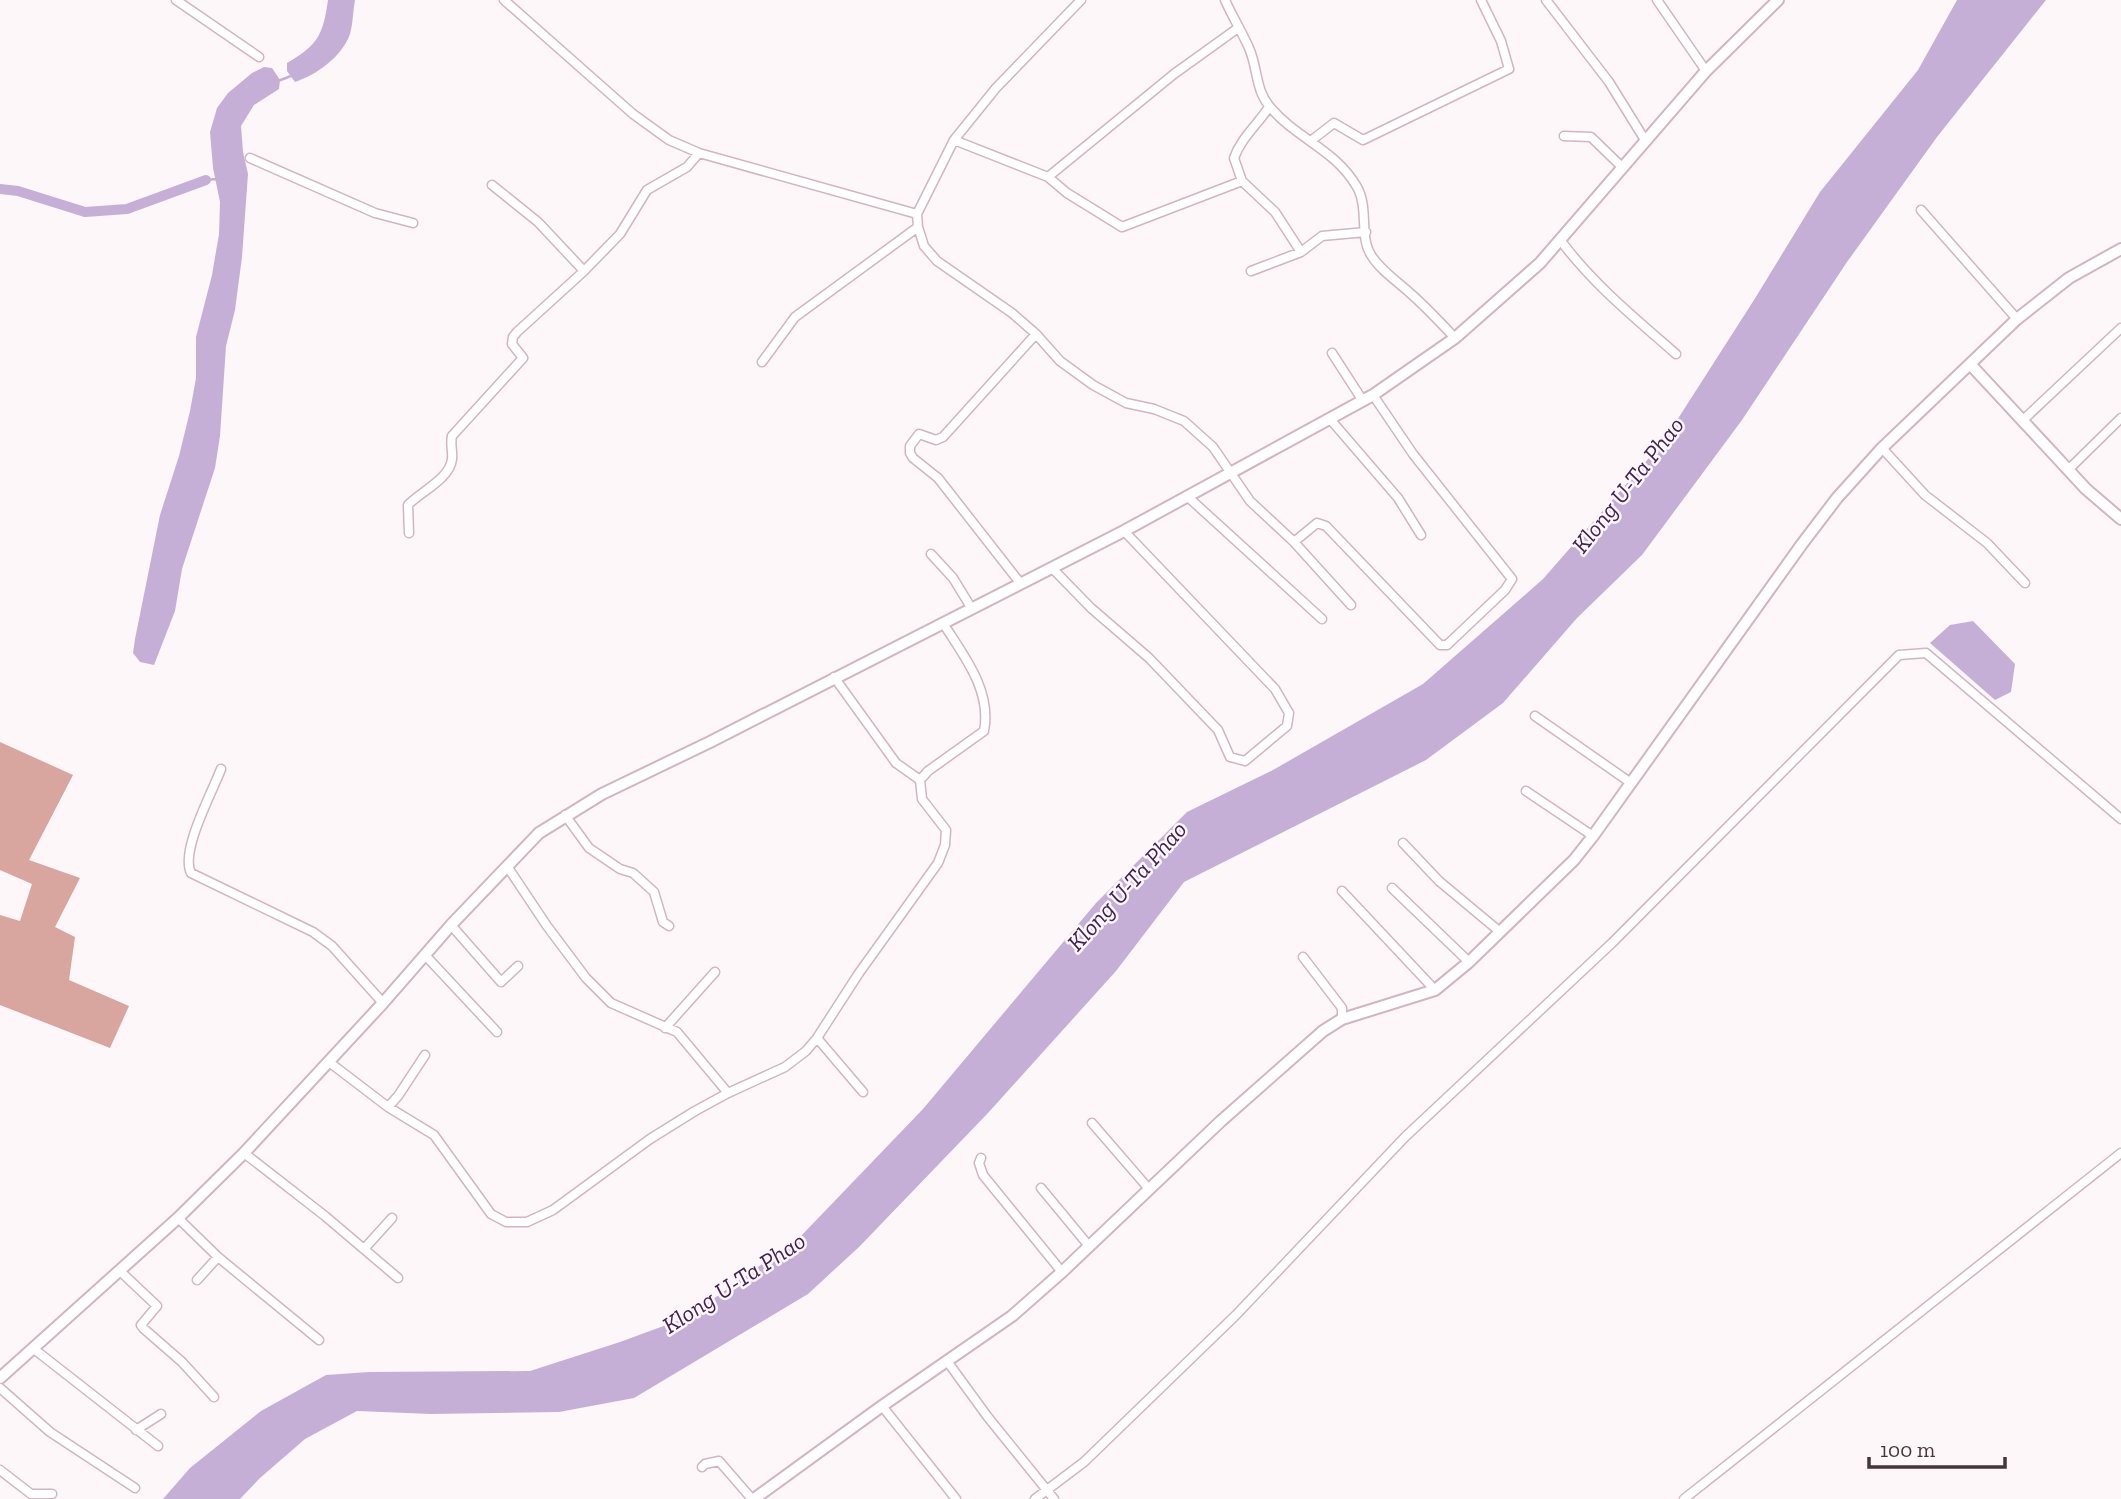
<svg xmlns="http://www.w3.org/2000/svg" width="2121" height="1499" font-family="'Zilla Slab',serif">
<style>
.forest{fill:#d8a59f}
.water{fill:#c6afd6}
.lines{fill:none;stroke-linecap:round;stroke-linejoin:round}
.stream{stroke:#c6afd6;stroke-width:2.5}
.canal{stroke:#c6afd6;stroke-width:10}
.minor-casing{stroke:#d3b4c2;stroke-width:11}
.tertiary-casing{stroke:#d3b4c2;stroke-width:14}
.minor{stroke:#fff;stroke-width:8}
.tertiary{stroke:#fff;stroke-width:10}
.labels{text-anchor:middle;stroke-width:5;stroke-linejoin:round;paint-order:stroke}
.water-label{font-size:24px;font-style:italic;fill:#412253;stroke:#fef7fa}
</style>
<rect width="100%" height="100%" fill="#fef7fa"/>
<path class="forest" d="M0,742L73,775L29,860L80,878L55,927L75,937L69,980L129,1006L110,1048L0,1005V915L20,921L32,884L0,870Z"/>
<path class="water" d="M328,0H355C353,11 353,24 350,34C342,57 316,75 295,82L287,71V63C318,45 323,35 328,0Z
M1957,0H2046L1937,137L1847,262L1742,420L1642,555L1577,618L1503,703L1426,760L1184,882L1116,971L988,1113L859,1247L808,1294L634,1398L559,1412L431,1414L357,1411L305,1439L260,1478L240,1499H163L190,1468L261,1411L326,1375L369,1372L530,1371L620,1342L688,1317L800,1237L923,1109L1096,903L1187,812L1273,770L1423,684L1543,579L1663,442L1754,300L1820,192L1918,70Z
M264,67L272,68L280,80L279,89L254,105L241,126L243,152L248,174L242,257L235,310L226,346L220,436L215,468L182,569L175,611L154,665L140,662L133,653L135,639L160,515L179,456L190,411L196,378V337L212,275L219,234L220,202L213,168L210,132L217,108L228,93L252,73Z
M1973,621L2015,664L2011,692L1995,700L1930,643L1950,625Z"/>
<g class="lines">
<path class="stream" d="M278,81L291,76
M206,180L217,179"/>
<path class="canal" d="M0,189L18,191L85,212L127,209L206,180"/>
<defs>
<path id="minor" d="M176,0L259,57
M504,0L633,114L669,140L699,153L917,214
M1081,0L996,88L954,140L917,214L918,227L924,246L937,261L1012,313L1036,334L1060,361L1093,385L1126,403L1154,409L1184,421L1213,447L1250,501L1294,542L1351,605
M1225,0C1232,16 1242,32 1249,48C1258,68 1255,91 1271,108C1297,139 1335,149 1357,187C1369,208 1359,236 1371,255C1380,270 1397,281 1410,293C1426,307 1440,322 1455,338
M1546,0L1609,82L1645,140
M1657,0L1706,71
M1269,107C1258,124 1241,138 1234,158L1242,181L1275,212L1301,252
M1564,136L1591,137L1623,168
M954,140L1048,177L1174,74L1238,28
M1312,140L1334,123L1363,140L1509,69L1501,41L1481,0
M250,158L375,213L413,223
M1048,177L1067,193L1122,227L1242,181
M492,185L538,222L584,271
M1921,210L2017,319
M1561,241C1594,285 1635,318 1676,354
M1251,271L1301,252L1322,236L1366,232
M1332,353L1363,401
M762,362L795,317L918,227
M1330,419L1398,498L1421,535
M2022,421L2121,328
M1882,448L1925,495L1987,543L2025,583
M2068,470L2121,418
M1188,497L1322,619
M409,533L408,505C420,492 450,479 452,459C453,451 450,445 452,436L523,358L512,344L513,337L517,332L584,271L620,234L647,190L687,167L699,153
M1294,542L1317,523L1326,526L1440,645H1447L1505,590L1512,579L1413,454L1373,395
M931,554L953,578L972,609
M1052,568L1091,608L1149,658L1218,730L1230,757L1245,761L1287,726L1289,713L1275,689L1124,531
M1021,584L938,478L913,458L910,453V446L919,434L936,440L943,437L1036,334
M834,677L896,763L920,780
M1535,716L1631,783
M221,769C212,793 180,851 191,873L313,932L332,946L383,1003
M1526,791L1593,836
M565,815L589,848L620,869L633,873L654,892L663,922L669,926
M1403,843L1439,881L1499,931
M507,866L547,926L586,978L611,1003L677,1032L728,1093
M1392,888L1469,962
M1342,891L1435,990
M451,925L501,982L518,966
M425,955L497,1032
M1303,957L1342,1008V1019
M665,1028L715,972
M817,1038L863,1092
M329,1062L388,1107L434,1135L491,1214L506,1222H527L553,1210L650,1139L695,1111L728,1093L785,1067L806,1051L817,1038L859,973L938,863L945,845L946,830L922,799L920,780L928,771L984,731C992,690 963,655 943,623
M388,1107L398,1096L425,1055
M1092,1123L1149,1189
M244,1153L325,1216L398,1278
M981,1158L979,1163L983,1175L1062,1272
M1041,1188L1089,1246
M178,1218L218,1257L319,1340
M364,1249L392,1218
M120,1271L157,1306L141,1325L143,1328L182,1362L214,1397
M197,1280L218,1257
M34,1349L158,1446
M947,1361L987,1416L1054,1499
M0,1388L50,1432L135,1488
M882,1406L956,1499
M136,1430L161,1414
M702,1467L705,1464L719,1461L752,1499
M0,1470L31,1494H52
M1035,1499L1084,1462L1236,1315L1405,1137L1612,943L1899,655L1926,653L2121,819
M1684,1499L2121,1153"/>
<path id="tertiary" d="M1970,364L2086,489L2121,519
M0,1378L178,1218L244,1153L383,1003L451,925L539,833L602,794L710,742L1124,531L1373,395L1455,338L1540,263L1706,71L1778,0
M754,1499L882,1406L1012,1316L1062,1272L1221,1121L1323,1031L1342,1019L1435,990L1469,962L1574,860L1593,836L1802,544L1837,498L1882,448L2017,319L2069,278L2121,249"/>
</defs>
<use href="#minor" class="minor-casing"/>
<use href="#tertiary" class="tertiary-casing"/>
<use href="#minor" class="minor"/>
<use href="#tertiary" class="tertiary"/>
</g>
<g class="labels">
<g class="water-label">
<text transform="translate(1628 485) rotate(-52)" y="8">Klong U-Ta Phao</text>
<text transform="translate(1127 886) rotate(-48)" y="8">Klong U-Ta Phao</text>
<text transform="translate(734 1283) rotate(-33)" y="8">Klong U-Ta Phao</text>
</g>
</g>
<path d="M1869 1457v10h136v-10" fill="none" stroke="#43363c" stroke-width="3.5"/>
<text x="1880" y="1457" font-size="21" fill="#43363c" stroke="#fef7fa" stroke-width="5" paint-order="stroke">100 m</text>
</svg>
